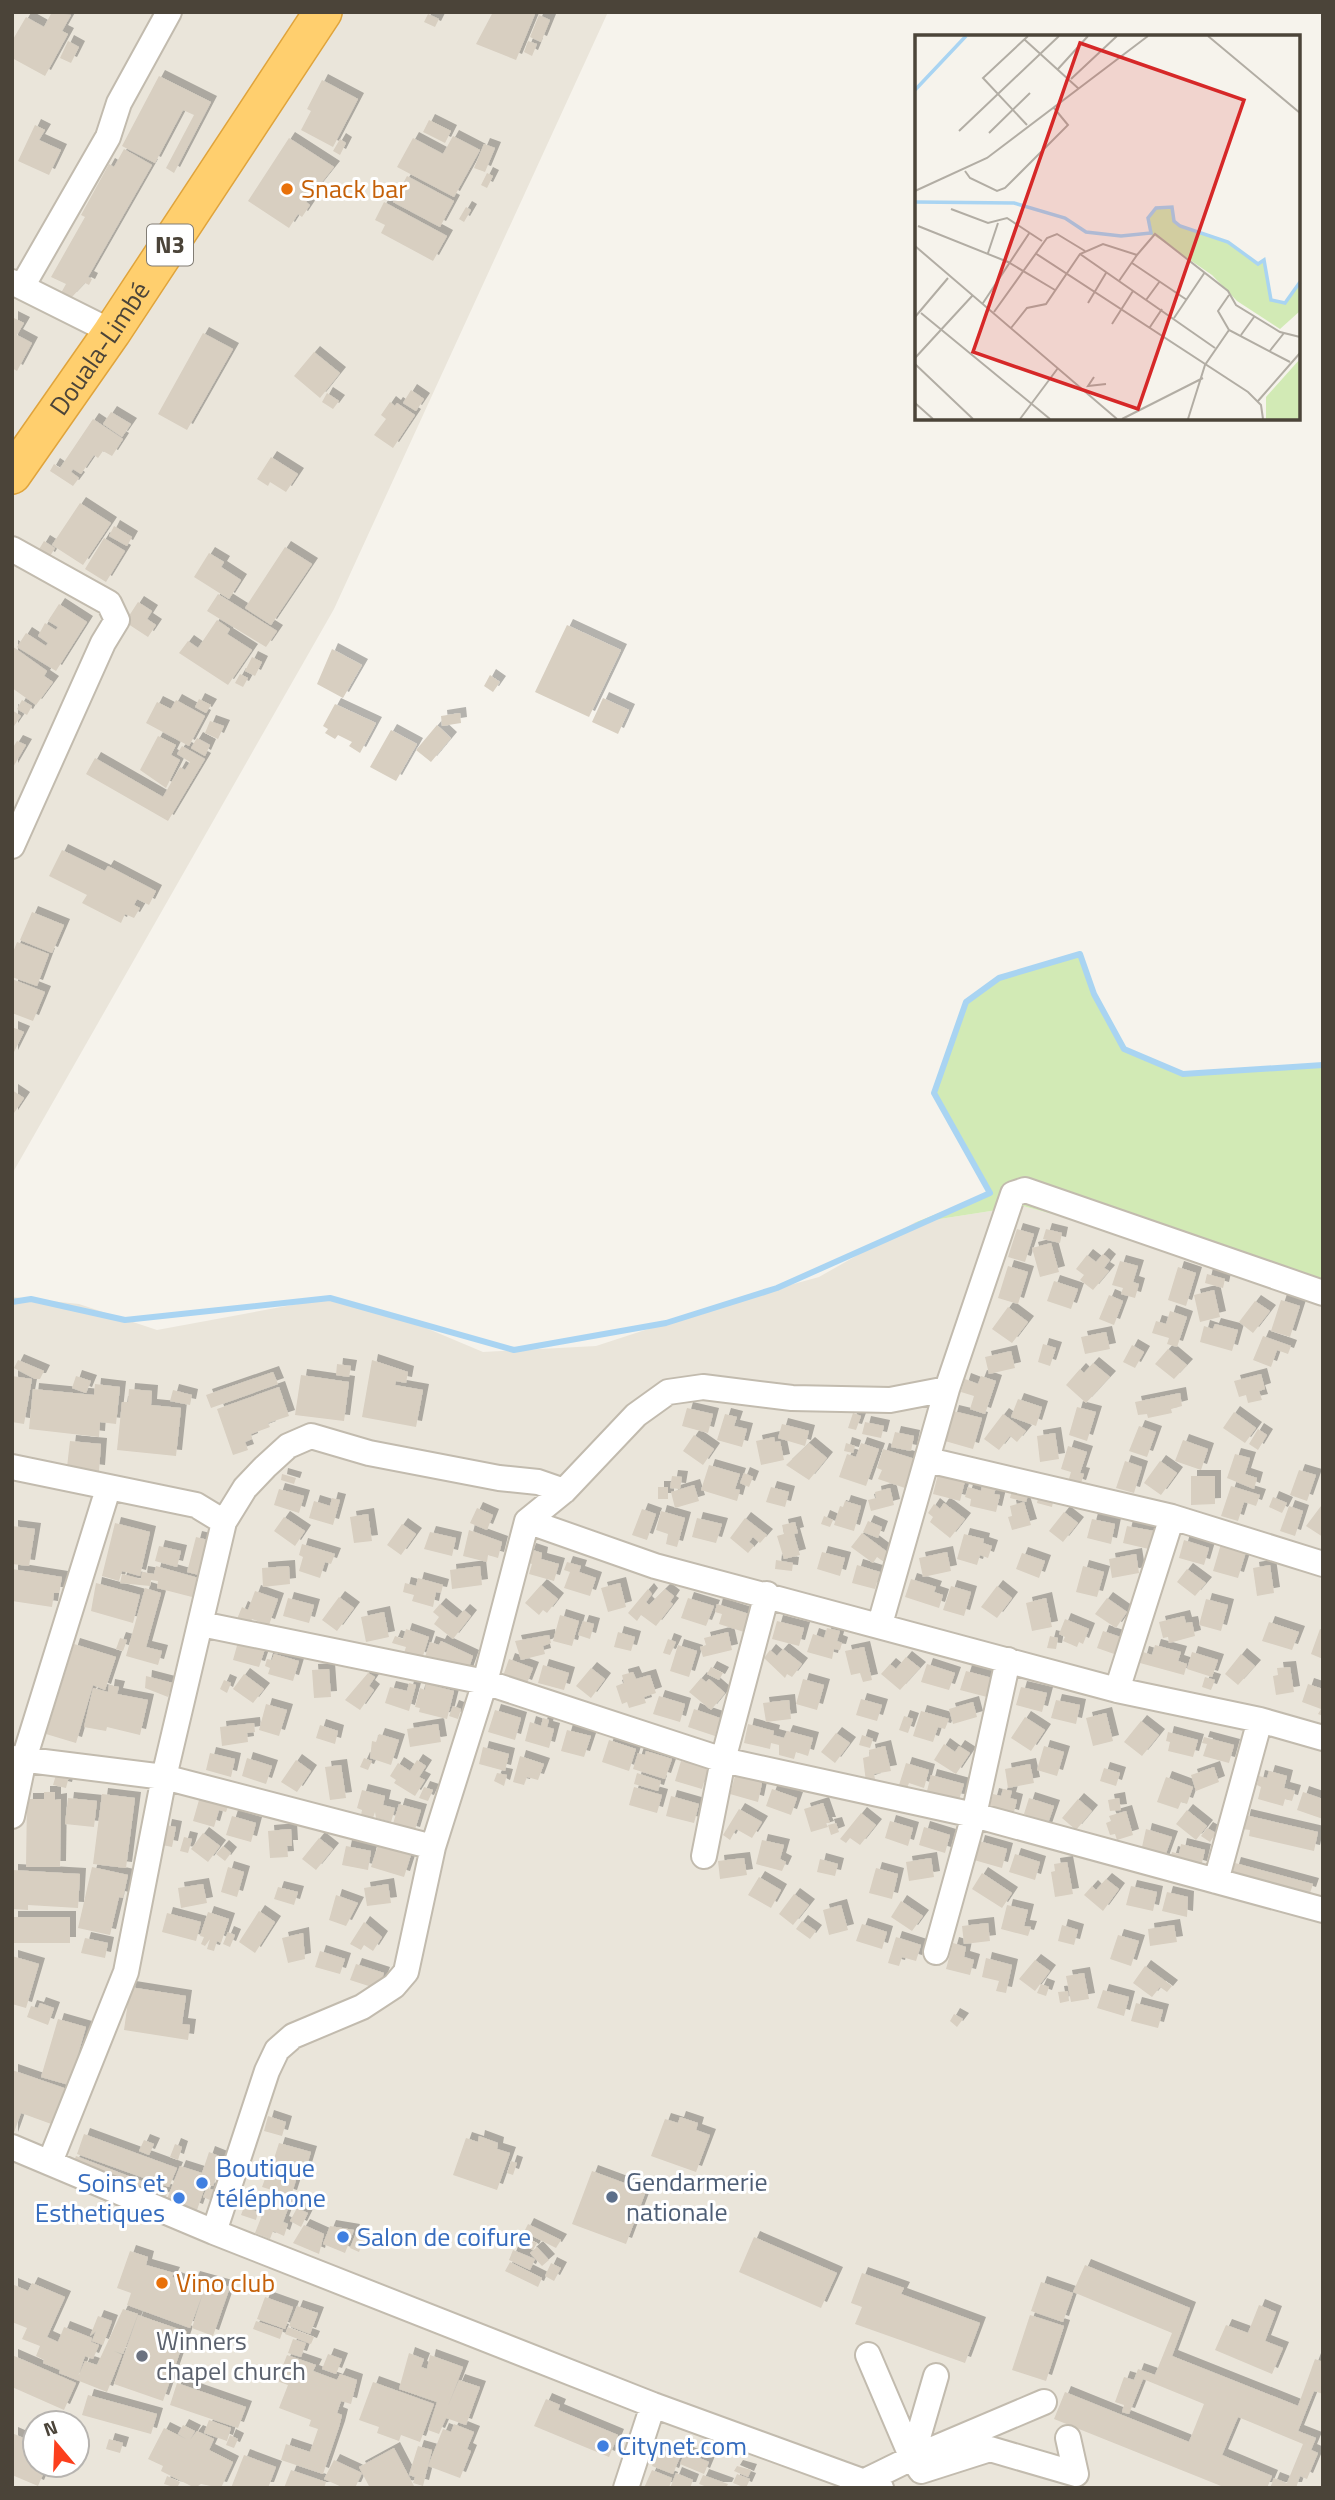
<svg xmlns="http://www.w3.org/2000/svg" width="1335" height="2500" font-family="'Titillium Web',sans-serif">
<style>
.residential{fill:#eae5da;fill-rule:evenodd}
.green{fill:#d2eab5}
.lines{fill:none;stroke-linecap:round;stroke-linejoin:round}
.stream{stroke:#a9d4f2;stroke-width:6}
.building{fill:#d8cfc1;filter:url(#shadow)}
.minor-casing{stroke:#c2bbae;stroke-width:28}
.highway-casing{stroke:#e0a43c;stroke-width:40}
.minor{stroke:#fff;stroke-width:24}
.highway{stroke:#ffcf6e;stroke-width:37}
.food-dot{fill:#e8710a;stroke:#fff;stroke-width:2.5}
.shop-dot{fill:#3f7fe0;stroke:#fff;stroke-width:2.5}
.service-dot{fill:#5c6f8a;stroke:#fff;stroke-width:2.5}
.worship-dot{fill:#6b7280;stroke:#fff;stroke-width:2.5}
.labels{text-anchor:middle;stroke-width:6;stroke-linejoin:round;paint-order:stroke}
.shield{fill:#fff;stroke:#817c74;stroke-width:2}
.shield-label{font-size:24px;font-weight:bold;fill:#4b4439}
.food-label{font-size:26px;fill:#c56008;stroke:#fff;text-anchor:start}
.street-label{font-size:26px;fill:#4b4439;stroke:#fff}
.shop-label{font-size:26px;fill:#366cbe;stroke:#fff;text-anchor:start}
.service-label{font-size:26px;fill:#4e5e75;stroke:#fff;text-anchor:start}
.worship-label{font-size:26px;fill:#5b616d;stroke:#fff;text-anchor:start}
.inset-river{fill:none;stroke:#a9d4f2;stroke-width:3.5}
.inset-road{fill:none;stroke:#b2ada4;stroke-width:2}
.view{fill:#d62828;fill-opacity:0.15;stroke:#d62828;stroke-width:3.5}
.inset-edge{fill:none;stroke:#4b4439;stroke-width:3.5}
</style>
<defs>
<filter id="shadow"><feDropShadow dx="6" dy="-6" stdDeviation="0" flood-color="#0004"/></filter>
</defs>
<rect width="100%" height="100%" fill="#f6f3ec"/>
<path class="residential" d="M12,12H608L334,609L12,1174Z
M1023,1206L1323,1288V2488H12V1297L79,1304L157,1330L330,1298L407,1320L483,1352L596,1346L740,1299L819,1277L914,1223ZM35,2423H77V2465H35Z"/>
<path class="green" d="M1080,954L1094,994L1124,1049L1183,1074L1323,1065V1288L1023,1206L914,1223L989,1193L934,1093L966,1002L999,978Z"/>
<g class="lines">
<path class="stream" d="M12,1302L31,1299L125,1320L330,1298L514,1350L666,1323L777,1288L990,1193L934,1093L966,1002L999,978L1080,954L1094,994L1124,1049L1183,1074L1323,1065"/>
</g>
<path class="building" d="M52,12L71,15L62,31L68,34L45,76L12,58V41L26,17L44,27Z
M493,12L535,14L516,60L476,44Z
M428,14L439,19L435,27L424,22Z
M539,15L550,20L541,42L530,37Z
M68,41L79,47L71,63L60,58Z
M528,41L537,44L532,56L524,52Z
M159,76L211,102L174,173L166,168L194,115L183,110L155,163L122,146Z
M322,80L358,99L333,147L301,130L311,111L307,109Z
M429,120L451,131L445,143L423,132Z
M35,125L45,130L39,140L61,150L49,175L18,161Z
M453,136L480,150L454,197L397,167L413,138L443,154Z
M289,138L334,167L306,202L310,205L302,217L298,214L289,228L248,201Z
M340,139L346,143L340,155L333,151Z
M484,144L495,148L485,172L474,168Z
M124,149L152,165L88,277L92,279L89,285L85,283L71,298L61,293L66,284L51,277L85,217L81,215L109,164L114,167Z
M487,173L493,176L487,188L481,185Z
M407,176L454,201L440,227L393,202Z
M384,202L447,236L433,261L381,233L385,225L375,220Z
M466,207L471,210L464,222L459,219Z
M12,317L24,323L17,335L32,343L17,371L12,368Z
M203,333L233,349L187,430L158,414Z
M314,352L340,373L320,398L294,376Z
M411,390L424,399L416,411L403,403Z
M327,393L339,401L333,409L322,402Z
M390,402L395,406L397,403L415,415L393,448L374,435L386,419L381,415Z
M111,412L131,424L122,437L103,424Z
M93,419L123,439L112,456L103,451L98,458L94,455L81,474L73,469L71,472L79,478L73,486L50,471L54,464L60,468Z
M271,457L298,474L286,492L270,482L268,486L257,479Z
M80,503L111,523L83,565L52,545Z
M114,526L132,537L127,546L109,536Z
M104,538L125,551L106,582L85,569Z
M44,541L55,548L49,558L38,551Z
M285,547L312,564L271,625L245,608Z
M209,553L224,562L221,567L241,580L229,599L194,577Z
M218,594L277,631L266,647L207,611Z
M138,602L152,611L147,619L156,625L148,637L125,622Z
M59,604L87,622L56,671L17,647L26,633L46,646L48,643L38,636L45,623L56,630L58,627L48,621Z
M217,620L230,629L227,634L252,650L228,685L179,653L188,641L198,648Z
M567,625L621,650L589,717L535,692Z
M12,646L47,671L44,676L53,682L36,705L12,688Z
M332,649L362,665L343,698L317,684Z
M252,657L262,662L255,676L245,671Z
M240,674L248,678L243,687L235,683Z
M490,675L500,682L493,692L484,686Z
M603,698L629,710L618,734L592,722Z
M199,699L211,705L206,713L195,707Z
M22,700L32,706L27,715L17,709Z
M176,700L205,716L189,746L146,723L157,702L171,709Z
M335,704L376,723L360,753L349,746L352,742L338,735L335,739L325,733L328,729L323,726Z
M12,710L21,716L12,729Z
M460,713L461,723L442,726L441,716Z
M210,721L224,726L218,739L205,733Z
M437,725L451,738L431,762L416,750Z
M391,730L417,744L396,781L370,767Z
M158,736L176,745L171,755L180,760L166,788L140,770Z
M197,738L210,745L205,756L191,748Z
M17,741L26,745L12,769V749Z
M182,746L205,759L168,821L86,774L95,758L163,797L180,767L185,770L190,762L177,754Z
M62,850L105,871L108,866L156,891L149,905L137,899L134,905L140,908L134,918L125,914L121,923L82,903L87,895L49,876Z
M32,912L64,925L52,953L20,940Z
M17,942L49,954L37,986L12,977V955Z
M12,979L45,992L33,1021L12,1013Z
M12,1027L24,1032L12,1056Z
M12,1090L24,1098L12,1116Z
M1017,1229L1034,1234L1025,1262L1008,1257Z
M1046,1229L1062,1233L1060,1243L1043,1239Z
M1051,1243L1059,1272L1040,1277L1032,1248Z
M1103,1254L1110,1260L1104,1268L1109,1271L1093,1290L1080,1280L1084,1275L1076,1269L1087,1255L1096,1262Z
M1120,1261L1138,1266L1133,1282L1139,1284L1135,1298L1121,1294L1123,1288L1112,1285Z
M1008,1266L1028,1272L1018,1304L998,1298Z
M1178,1267L1196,1273L1186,1306L1168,1300Z
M1207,1274L1225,1279L1223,1288L1205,1283Z
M1054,1281L1078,1289L1071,1309L1047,1301Z
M1214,1290L1220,1317L1200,1322L1194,1295Z
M1109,1295L1123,1301L1114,1325L1099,1319Z
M1281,1300L1300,1306L1290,1337L1271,1331Z
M1255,1301L1270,1311L1253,1333L1239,1322Z
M1008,1307L1028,1322L1012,1343L992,1329Z
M1170,1311L1187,1317L1177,1347L1167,1344L1169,1338L1152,1333L1156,1321L1166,1324Z
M1215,1324L1238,1330L1232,1351L1200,1342L1204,1326L1213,1329Z
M1106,1332L1110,1349L1085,1354L1081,1337Z
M1263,1336L1291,1346L1288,1354L1277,1350L1271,1367L1253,1360Z
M1043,1344L1056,1348L1050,1366L1038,1362Z
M1132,1345L1144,1352L1135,1368L1123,1362Z
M1168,1349L1187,1365L1174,1379L1155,1364Z
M1011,1351L1015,1368L989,1374L985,1357Z
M18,1360L44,1371L40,1379H35L14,1368Z
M372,1360L408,1372L406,1383L396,1381L395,1385L423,1390L416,1427L362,1417Z
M1093,1363L1110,1377L1086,1403L1066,1385L1080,1369L1084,1373Z
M337,1364L351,1366L349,1377L336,1375Z
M273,1372L278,1384L211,1408L206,1395Z
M1261,1374L1265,1389L1259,1391L1262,1400L1248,1403L1246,1395L1239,1397L1234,1381Z
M301,1375L349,1382L344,1421L295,1415Z
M12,1376L32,1379L24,1424L12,1422Z
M76,1376L91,1381L86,1393L72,1388Z
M981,1376L996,1381L985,1414L970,1409L974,1396L961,1392L965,1379L978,1384Z
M95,1384L120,1387L116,1424L100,1422L99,1437L29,1429L33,1389L94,1395Z
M279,1387L289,1416L268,1423L270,1427L251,1434L252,1439L245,1442L248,1450L233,1455L217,1409Z
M129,1389L152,1391L151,1405L181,1408L176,1456L117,1450L122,1402H128Z
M173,1390L192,1395L190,1405L170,1401Z
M1180,1393L1182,1406L1171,1409L1172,1413L1148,1418L1147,1414L1138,1415L1135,1402Z
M1018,1399L1042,1407L1036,1426L1011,1417Z
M1077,1407L1096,1412L1087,1441L1069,1435Z
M687,1408L713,1414L708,1433L682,1426Z
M953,1411L982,1418L973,1449L945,1441Z
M1234,1412L1256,1428L1245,1443L1223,1428Z
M853,1413L861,1416L856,1430L848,1428Z
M725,1414L737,1417L734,1426L747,1429L742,1447L717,1440Z
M1003,1414L1026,1431L1017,1442L1010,1436L999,1450L984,1439Z
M865,1422L884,1426L881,1438L862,1434Z
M782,1424L809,1431L805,1446L778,1438Z
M1139,1426L1156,1432L1147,1457L1129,1451Z
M1258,1429L1267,1435L1258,1450L1249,1444Z
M895,1432L914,1436L911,1451L891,1447Z
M1055,1433L1059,1459L1040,1462L1037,1436Z
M694,1435L714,1449L703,1465L683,1451Z
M774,1437L775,1442L780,1441L784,1460L761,1465L756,1441Z
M1183,1440L1208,1449L1201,1470L1175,1461Z
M70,1441L101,1444L99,1471L67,1467Z
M809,1443L827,1458L809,1480L786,1465Z
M846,1443L855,1446L853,1453L844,1451Z
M861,1443L879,1449L866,1486L839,1477L847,1454L856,1457Z
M1068,1446L1087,1452L1080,1473L1084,1474L1080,1486L1068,1482L1071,1472L1061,1469Z
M883,1449L915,1459L905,1488L878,1479L882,1470L877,1468Z
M1235,1454L1250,1458L1245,1474L1257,1478L1254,1489L1227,1478Z
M1125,1461L1142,1467L1134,1493L1116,1488Z
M1160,1461L1177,1473L1161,1495L1144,1483Z
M709,1465L740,1474L735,1489L740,1490L737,1501L701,1490Z
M1299,1470L1316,1475L1307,1501L1290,1495Z
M744,1473L753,1477L749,1487L740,1483Z
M282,1474L296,1478L294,1484L281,1480Z
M938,1474L965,1481L960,1501L933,1494Z
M672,1476L682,1477L680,1489L670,1488Z
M1191,1476H1215V1504L1191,1505Z
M983,1481L997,1485L994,1494L1000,1495L996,1512L970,1506L971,1499L965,1497L968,1487L981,1491Z
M694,1485L699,1501L675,1508L671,1492Z
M1231,1486L1260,1495L1256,1506L1244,1502L1238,1521L1221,1516Z
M658,1487H668V1499H658Z
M771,1487L789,1492L785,1507L766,1502Z
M890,1488L894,1505L871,1511L868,1500L876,1498L875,1492Z
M1030,1488L1026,1502L1010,1498L1012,1490Z
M279,1489L304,1496L299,1513L274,1505Z
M1039,1494L1054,1497L1052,1507L1037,1503Z
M1273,1497L1287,1503L1282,1513L1269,1507Z
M332,1498L340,1500L333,1525L309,1518L314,1501L330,1506Z
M845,1501L861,1506L854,1531L834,1525L840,1506L843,1507Z
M1024,1502L1031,1525L1012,1530L1008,1517L1012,1516L1010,1506Z
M944,1503L965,1519L950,1538L930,1522L933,1517L928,1513L934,1504L940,1509Z
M1289,1506L1303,1511L1295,1536L1280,1531Z
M1321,1506L1323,1507V1537L1306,1526Z
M477,1508L493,1515L487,1530L470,1523Z
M642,1509L656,1514L647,1540L632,1535Z
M661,1511L685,1518L677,1547L666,1544L668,1534L656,1530Z
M1064,1512L1078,1523L1063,1542L1049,1531Z
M368,1514L372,1541L354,1543L350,1517Z
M824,1516L833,1520L830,1527L821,1524Z
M284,1517L305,1531L295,1546L274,1531Z
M697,1518L722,1524L716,1543L692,1537Z
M745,1518L767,1535L760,1543L753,1537L749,1542L754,1546L748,1553L730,1538Z
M1092,1519L1115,1524L1111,1544L1087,1538Z
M868,1521L882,1527L878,1538L863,1532Z
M795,1522L798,1533L794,1534L800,1555L784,1559L777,1536L784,1534L782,1525Z
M115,1523L150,1532L140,1576L122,1571L119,1581L102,1576Z
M402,1524L416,1534L401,1555L387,1545Z
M12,1526L35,1529L29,1566L12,1564Z
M1127,1526L1154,1531L1149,1549L1123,1543Z
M469,1530L502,1542L498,1558L488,1555L487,1562L463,1556Z
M430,1532L456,1538L452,1556L424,1549Z
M862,1533L890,1554L884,1562L877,1557L873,1563L851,1547Z
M964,1534L984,1539L983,1543L992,1546L988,1558L980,1555L977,1565L957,1559Z
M196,1537L212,1541L203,1576L187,1572Z
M1184,1540L1209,1548L1204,1565L1179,1558Z
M302,1544L335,1554L331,1564L325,1562L320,1578L299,1571L303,1557L299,1555Z
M1221,1544L1246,1552L1238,1578L1213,1571Z
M159,1546L181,1551L177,1567L155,1561Z
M530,1549L542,1553L541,1559L559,1564L554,1581L529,1574L532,1564L526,1562Z
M822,1552L845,1558L840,1576L817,1569Z
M947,1552L951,1571L923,1577L919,1558Z
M1022,1553L1045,1561L1039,1578L1016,1569Z
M1136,1554L1139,1573L1112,1578L1109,1559Z
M776,1560L793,1563L792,1571L775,1569Z
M567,1562L581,1566L579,1572L596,1578L590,1596L564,1588L570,1572L564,1570Z
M857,1565L880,1572L875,1589L852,1583Z
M1270,1565L1274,1593L1257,1596L1253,1568Z
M156,1566L202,1579L196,1598L157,1588L158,1581L151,1580L150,1586L120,1583L122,1574L141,1579L142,1572L154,1574Z
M289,1566L290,1584L263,1587L262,1568Z
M480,1566L482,1585L452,1589L450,1570Z
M1083,1566L1104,1572L1097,1597L1076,1592Z
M12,1569L62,1577L59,1593H54L52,1607L12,1601Z
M1187,1569L1206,1583L1195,1596L1177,1582Z
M418,1578L443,1585L441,1593L436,1592L433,1607L412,1601L414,1595L403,1592L405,1583L416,1586Z
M911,1579L936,1587L934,1592L943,1595L939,1608L905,1597Z
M96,1583L140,1595L133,1623L91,1611Z
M620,1583L626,1607L608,1612L601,1588Z
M541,1585L558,1599L547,1613L543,1610L539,1615L525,1603Z
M951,1586L971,1592L964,1616L943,1610Z
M997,1586L1012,1598L997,1618L981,1607Z
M145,1588L161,1593L146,1647L162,1651L158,1665L126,1656Z
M648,1589L652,1594L646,1602L649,1605L665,1589L674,1596L670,1602L673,1604L656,1626L641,1615L637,1621L628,1613Z
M255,1591L278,1599L269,1625L252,1619L250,1624L237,1619L242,1607L248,1610Z
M339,1597L354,1608L337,1631L322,1620Z
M288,1598L314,1605L309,1623L283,1616Z
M688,1598L714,1606L706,1626L681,1618Z
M1046,1598L1052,1627L1032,1631L1026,1603Z
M1107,1598L1127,1612L1116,1628L1095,1614Z
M1206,1599L1228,1605L1221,1631L1199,1625Z
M440,1604L457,1618L464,1610L471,1616L453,1639L434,1624L439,1617L433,1612Z
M717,1604L749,1614L744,1632L719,1624L722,1614L715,1612Z
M384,1612L389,1637L366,1642L361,1617Z
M560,1615L579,1621L572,1646L553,1641Z
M1184,1616L1186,1623L1192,1622L1195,1636L1169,1643L1168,1637L1163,1638L1159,1622Z
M1065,1619L1089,1629L1083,1644L1079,1642L1077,1647L1063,1641L1065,1637L1059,1634Z
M583,1621L594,1624L590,1639L578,1635Z
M777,1621L804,1628L799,1646L772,1639Z
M1269,1622L1299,1632L1292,1650L1262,1641Z
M827,1628L840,1631L837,1641L842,1643L840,1650L834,1649L832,1659L807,1652L813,1634L824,1638Z
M406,1629L429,1637L422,1659L404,1653L406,1647L392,1643L395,1636L403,1639Z
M1320,1629L1323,1630V1659L1311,1654Z
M1103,1631L1126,1639L1120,1656L1097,1648Z
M618,1632L635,1637L631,1651L614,1647Z
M728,1632L732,1650L703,1657L700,1647L706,1645L704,1638Z
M549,1635L551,1643L543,1646L545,1654L521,1660L515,1641Z
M1050,1636L1058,1638L1056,1649L1047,1648Z
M120,1638L127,1640L123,1651L116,1649Z
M668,1639L676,1642L670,1655L663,1653Z
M441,1641L473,1656L467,1673L424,1660L430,1642L439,1645Z
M238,1642L265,1649L259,1667L233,1660Z
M74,1644L116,1657L105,1690L93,1685L76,1743L46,1734Z
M678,1645L697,1651L689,1677L670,1671Z
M1155,1645L1181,1652L1178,1661L1187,1664L1184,1675L1140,1663L1143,1652L1152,1655Z
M864,1647L872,1680L863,1682L860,1673L851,1675L845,1651Z
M783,1649L802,1664L792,1677L787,1674L785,1678L764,1658L770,1650L777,1656Z
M1192,1652L1218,1660L1212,1677L1187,1669Z
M274,1654L299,1661L293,1681L268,1674L270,1668L265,1666L267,1659L272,1660Z
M1241,1654L1255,1666L1238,1685L1225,1674Z
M906,1657L920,1668L900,1690L881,1674L890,1664L896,1669Z
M509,1659L533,1668L526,1686L503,1676Z
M927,1664L955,1673L949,1690L921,1682Z
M543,1665L569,1673L564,1690L538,1683Z
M711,1667L723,1673L719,1680L707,1674Z
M1290,1667L1294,1692L1276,1695L1273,1676L1278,1675L1277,1668Z
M591,1668L605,1679L591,1698L576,1686Z
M329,1669L331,1697L314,1698L312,1670Z
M966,1671L992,1678L987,1697L960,1690Z
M633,1672L636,1679L650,1675L656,1693L644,1697L646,1703L629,1708L627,1702L622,1704L616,1686L624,1683L622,1675Z
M368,1673L375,1677L369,1686L374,1690L360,1710L345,1700Z
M244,1674L264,1689L253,1703L233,1689Z
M146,1676L173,1683L168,1697L145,1688Z
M1205,1677L1215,1680L1211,1690L1202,1687Z
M701,1678L706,1682L709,1679L725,1693L711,1710L689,1692Z
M803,1679L824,1685L817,1710L796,1704Z
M224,1680L231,1683L227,1693L220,1689Z
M409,1683L416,1685L409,1711L385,1703L390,1687L407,1691Z
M426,1684L454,1691L447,1719L419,1712L420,1708L415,1707L420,1688L425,1690Z
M1308,1684L1323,1689V1716L1318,1714L1321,1709L1302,1702Z
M109,1685L119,1687L117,1694L148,1700L140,1735L107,1727L106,1731L84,1727L93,1688L108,1692Z
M1021,1687L1047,1693L1042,1712L1016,1705Z
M659,1696L685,1704L680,1722L653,1714Z
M861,1699L882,1705L877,1721L856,1715Z
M789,1700L791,1719L766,1722L763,1703Z
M1056,1700L1080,1705L1076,1724L1051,1718Z
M973,1702L977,1717L953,1724L949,1709Z
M266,1704L287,1710L279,1736L259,1730Z
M453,1706L461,1709L458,1719L449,1716Z
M694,1709L720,1718L715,1736L688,1727Z
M495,1710L521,1718L515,1740L488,1732Z
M921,1711L949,1719L945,1729L938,1727L933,1742L913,1736Z
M1106,1713L1113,1741L1093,1746L1086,1718Z
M904,1716L913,1719L908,1733L899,1730Z
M1025,1717L1045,1730L1031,1751L1011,1738Z
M543,1718L549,1720L547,1727L554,1729L549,1748L525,1741L530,1722L541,1726Z
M1141,1721L1159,1735L1142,1756L1124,1742Z
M254,1723L255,1732L247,1733L248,1742L222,1746L220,1727Z
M438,1724L441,1742L410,1747L407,1729Z
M748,1724L774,1731L773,1735L784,1738L787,1731L813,1738L808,1756L796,1752L794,1759L779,1755V1745L771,1743L770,1749L744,1743Z
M320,1725L338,1731L335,1744L316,1738Z
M567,1730L591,1736L584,1757L561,1751Z
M1168,1732L1198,1740L1193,1757L1168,1751L1170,1742L1166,1741Z
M836,1733L850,1743L835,1763L821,1752Z
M379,1734L399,1740L391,1765L370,1758L372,1741L376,1742Z
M862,1735L873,1739L870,1748L859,1745Z
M1204,1737L1234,1745L1229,1763L1203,1756L1207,1744L1202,1743Z
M609,1740L636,1749L629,1771L602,1762Z
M944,1744L955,1752L959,1746L970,1753L956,1774L934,1760Z
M885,1746L891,1771L874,1774L875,1779L866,1782L863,1758L870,1756L869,1750Z
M1044,1746L1064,1752L1057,1776L1037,1770Z
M483,1747L509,1754L505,1771L479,1764Z
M646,1751L672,1759L665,1779L633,1769L638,1753L645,1755Z
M210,1753L235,1759L231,1777L206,1770Z
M520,1756L544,1764L538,1780L527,1777L524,1785L513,1782Z
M247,1758L272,1766L266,1784L242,1776Z
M364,1758L372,1761L368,1770L360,1767Z
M296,1760L311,1771L297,1792L281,1782Z
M417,1760L426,1766L419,1777L425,1780L415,1796L394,1783L396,1780L390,1776L398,1763L410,1771Z
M681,1761L708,1769L702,1789L675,1781Z
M906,1763L929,1770L924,1788L909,1783L907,1788L899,1785Z
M1030,1764L1034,1783L1008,1788L1005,1769Z
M59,1765L71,1769L66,1788L53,1785Z
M341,1765L346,1798L330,1800L325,1767Z
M1214,1767L1219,1782L1196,1791L1191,1775Z
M1104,1768L1120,1773L1116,1786L1100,1781Z
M1269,1771L1287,1776L1284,1788L1295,1791L1292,1801L1285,1799L1283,1806L1258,1799L1261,1787L1257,1785L1259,1776L1267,1778Z
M497,1773L507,1775L504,1786L494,1781Z
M637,1773L661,1781L658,1791L634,1784Z
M931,1775L964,1784L959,1800L930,1797L931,1792L927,1791Z
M735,1776L762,1783L758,1802L730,1794Z
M1166,1777L1193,1787L1187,1804L1181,1802L1178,1809L1157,1802Z
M424,1787L433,1790L428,1801L419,1798Z
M634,1787L662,1795L657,1813L629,1805Z
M772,1789L797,1798L791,1815L766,1806Z
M1003,1789L1012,1791L1010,1798L1017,1800L1013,1816L989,1809L993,1794L1001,1796Z
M362,1790L385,1796L383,1805L395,1808L391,1822L376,1818L375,1812L373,1818L361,1815L362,1810L357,1808Z
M44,1792H55V1800L61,1799L60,1867H26L27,1799H44Z
M1303,1792L1323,1799V1819L1297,1810Z
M201,1793L230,1801L226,1812L219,1810L214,1827L193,1821Z
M102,1794L135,1798L126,1868L93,1864Z
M671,1796L699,1804L694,1823L666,1816Z
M68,1798L97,1801L94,1827L65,1824Z
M1029,1798L1054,1806L1046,1829L1027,1823L1029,1816L1024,1814Z
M1119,1798L1121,1810L1110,1811L1108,1800Z
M1078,1799L1092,1811L1076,1830L1062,1818Z
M823,1803L830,1823H826L828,1827L811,1832L804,1809Z
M399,1804L421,1810L414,1833L392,1827Z
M739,1809L762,1822L752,1838L736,1829L730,1840L723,1835Z
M1187,1810L1207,1826L1196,1840L1176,1824Z
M1126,1811L1133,1835L1117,1840L1115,1834L1110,1835L1106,1823L1111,1821L1109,1816Z
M861,1813L876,1825L860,1845L850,1838L846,1843L840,1839Z
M1245,1815L1318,1832L1314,1851L1249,1836L1250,1830L1242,1829Z
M232,1816L256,1823L251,1842L226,1835Z
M890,1821L913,1828L908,1846L885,1838Z
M836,1823L839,1832L831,1835L828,1825Z
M166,1825L176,1827L172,1847L162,1845Z
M924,1827L950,1835L945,1853L919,1845Z
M1207,1828L1216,1833L1210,1842L1201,1836Z
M291,1829L292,1846H287L288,1857L270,1858L268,1831Z
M1146,1829L1172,1837L1161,1867L1136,1856L1139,1846L1142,1847Z
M203,1833L220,1846L208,1862L191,1849Z
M184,1837L192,1839L188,1853L180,1851Z
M319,1838L333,1849L316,1870L302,1859Z
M762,1840L784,1845L780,1859L786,1862L782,1871L756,1864Z
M979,1841L1007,1849L1002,1868L974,1860Z
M1181,1844L1205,1850L1201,1867L1170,1859L1172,1852L1179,1854Z
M378,1845L411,1855L404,1877L371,1867Z
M223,1846L231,1853L225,1861L216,1854Z
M346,1846L371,1851L368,1870L342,1865Z
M1015,1854L1040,1862L1035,1880L1009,1872Z
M744,1858L747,1875L720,1879L718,1861Z
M931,1858L934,1877L909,1881L906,1862Z
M820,1859L838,1864L835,1876L817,1872Z
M1067,1862L1073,1894L1055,1897L1051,1872L1055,1871L1054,1864Z
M1235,1863L1313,1884L1310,1893L1301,1890L1298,1902L1229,1884Z
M92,1867L128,1875L123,1898L119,1897L110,1935L78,1928Z
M228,1867L244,1872L237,1897L221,1892Z
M876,1868L898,1874L892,1899L869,1893Z
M12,1870L80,1874L78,1908L28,1905V1910L12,1909Z
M982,1873L1012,1893L1002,1908L972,1889Z
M759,1877L781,1890L771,1908L748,1895Z
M1106,1879L1119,1889L1103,1911L1084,1895L1092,1886L1096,1890Z
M203,1884L207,1903L181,1908L178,1888Z
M388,1884L391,1903L367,1906L364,1888Z
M1131,1886L1157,1892L1153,1911L1126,1905Z
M278,1887L298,1892L294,1905L274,1899Z
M1167,1892L1188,1897L1187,1917L1162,1911Z
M794,1894L809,1905L793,1925L779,1914Z
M336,1895L358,1903L346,1926L329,1920Z
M901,1901L923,1916L912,1931L891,1917Z
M841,1905L848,1930L829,1935L823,1910Z
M1007,1905L1028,1910L1024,1926L1031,1927L1028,1936L1001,1929Z
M259,1911L275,1922L255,1953L239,1942Z
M208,1912L229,1919L221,1943L217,1941L214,1951L207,1949L210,1939L205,1946L201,1944L204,1937L200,1936Z
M167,1913L201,1922L196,1941L162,1932Z
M12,1917H70V1943H12Z
M802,1921L816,1931L810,1939L796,1929Z
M364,1922L382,1937L373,1951L364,1945L361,1950L350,1944Z
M988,1923L990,1941L964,1944L962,1926Z
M862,1924L887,1932L882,1949L856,1941Z
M1062,1925L1078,1930L1074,1945L1058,1941Z
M1174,1925L1177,1942L1150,1946L1148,1929Z
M228,1932L235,1935L230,1947L223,1944Z
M303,1933L305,1959L288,1963L282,1938Z
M1118,1935L1139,1941L1131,1966L1110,1959Z
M896,1937L921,1945L916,1961L902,1957L899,1966L888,1963Z
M85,1938L108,1943L105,1958L81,1953Z
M953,1943L966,1947L964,1957L974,1960L970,1975L946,1969Z
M320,1951L345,1959L340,1974L315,1967Z
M12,1956L39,1964L26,2008L12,2004Z
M986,1958L1012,1965L1006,1993L996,1991L999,1981L982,1977Z
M1035,1960L1050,1971L1035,1991L1019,1979Z
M356,1964L384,1973L378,1989L350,1980Z
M1145,1966L1172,1986L1167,1992L1160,1987L1152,1997L1133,1983Z
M1084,1973L1089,1999L1071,2002L1066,1976Z
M1041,1984L1049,1987L1046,1996L1037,1993Z
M130,1987L186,1996L182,2024L190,2025L188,2040L124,2030Z
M1103,1990L1129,1997L1124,2016L1097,2008Z
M1068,1991L1069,2001L1060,2003L1058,1992Z
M40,2003L54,2008L48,2025L27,2017L31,2006L38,2008Z
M1136,2003L1163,2010L1158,2028L1131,2021Z
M954,2014L963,2019L957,2027L950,2021Z
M58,2019L86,2027L69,2085L41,2077Z
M12,2070L67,2089L54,2125L21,2113L12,2138Z
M268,2116L286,2122L282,2136L264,2131Z
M680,2117L698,2123L696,2130L710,2135L696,2172L651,2156L665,2119L678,2123Z
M84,2134L177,2168L169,2187L77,2154Z
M479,2136L498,2143L497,2149L510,2153L497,2190L453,2175L466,2138L478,2142Z
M144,2140L154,2144L149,2155L139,2151Z
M279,2143L311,2152L304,2175L272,2165Z
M175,2144L182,2147L178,2160L170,2157Z
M209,2152L224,2158L213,2186L206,2184L197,2210L167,2199L180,2166L202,2173Z
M76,2156L168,2191L165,2199L73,2164Z
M511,2161L517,2163L513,2175L507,2173Z
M269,2168L297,2177L291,2196L262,2187Z
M592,2171L646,2191L626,2244L572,2224Z
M207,2188L214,2190L210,2200L203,2197Z
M270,2195L285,2201L284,2204L289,2206L283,2222L288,2224L284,2236L273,2231L270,2239L255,2233Z
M244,2207L258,2212L256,2220L241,2215Z
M297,2208L308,2213L301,2227L290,2221Z
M528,2224L561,2240L556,2248L524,2232Z
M304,2225L324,2234L319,2254L293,2243Z
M330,2226L354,2230L345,2253L323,2244Z
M356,2233L365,2236L359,2252L350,2248Z
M525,2237L537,2243L533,2250L522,2244Z
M754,2237L837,2273L821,2308L739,2272Z
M537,2247L549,2260L542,2266L530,2253Z
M513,2250L535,2259L530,2270L509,2260Z
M130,2251L148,2257L146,2265L174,2273L172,2277L191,2284L194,2277L230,2287L213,2336L192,2328L204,2290L190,2328L127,2305L131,2293L117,2288Z
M510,2262L542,2278L538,2287L505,2271Z
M551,2263L561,2268L554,2281L545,2276Z
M1085,2265L1190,2308L1172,2356L1298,2406L1315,2359L1323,2362V2394L1314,2391L1298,2431L1316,2438L1311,2450L1318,2453L1307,2479L1300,2476L1296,2488H1270L1274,2478L1287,2483L1303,2444L1238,2417L1222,2455L1272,2476L1267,2488H1226L1054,2419L1065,2392L1189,2442L1204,2404L1143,2379L1129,2414L1122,2412L1124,2405L1115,2402L1124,2377L1134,2380L1138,2369L1155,2375L1172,2333L1073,2292Z
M862,2273L904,2288L901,2294L980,2323L965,2363L855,2324L862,2307L851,2303Z
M1041,2282L1073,2293L1063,2322L1031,2311Z
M32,2283L65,2297L47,2337L58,2342L64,2327L92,2338L91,2342L99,2345L93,2359L85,2356L78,2377L85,2361L97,2365L123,2309L138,2314L123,2354L114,2351L122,2355L107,2392L59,2373L60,2370L43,2363L44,2360L36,2356L40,2346L22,2339L27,2328L12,2322V2284L28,2291Z
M265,2297L293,2307L285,2329L257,2319Z
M1259,2305L1276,2312L1265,2341L1283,2348L1272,2374L1215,2350L1226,2325L1248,2333Z
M297,2306L318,2313L310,2334L289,2326Z
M138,2315L187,2332L163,2401L114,2384Z
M1030,2315L1064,2326L1046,2381L1012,2370Z
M98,2316L112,2321L103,2345L92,2341L96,2331L90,2336Z
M256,2321L283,2330L280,2339L253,2329Z
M288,2327L314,2337L311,2344L285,2334Z
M293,2339L306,2343L301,2357L288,2353Z
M409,2353L424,2359L421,2367L427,2369L430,2355L463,2367L448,2406L459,2380L480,2387L466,2425L446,2418L439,2434L428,2430L437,2402L399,2389Z
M328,2354L342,2359L336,2374L322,2369Z
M12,2355L76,2383L64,2410L12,2387Z
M287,2355L316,2365L313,2371L337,2380L340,2374L357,2380L351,2404L341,2401L337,2413L342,2415L339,2427L323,2474L281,2460L286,2444L310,2452L318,2429L309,2426L311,2420L279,2408L288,2385L277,2381Z
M373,2382L434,2404L420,2442L401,2435L399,2441L377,2433L379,2427L359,2420Z
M177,2383L246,2407L238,2428L170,2405Z
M88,2395L157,2414L151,2434L82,2415Z
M546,2399L560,2405L558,2410L618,2435L609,2457L534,2426Z
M209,2420L231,2428L227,2441L204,2433Z
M454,2424L474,2432L467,2449L471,2451L460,2478L428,2466L443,2429L451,2432Z
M183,2425L195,2431L190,2440L197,2431L214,2439L209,2450L233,2462L221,2488L201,2484L195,2488L161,2471L163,2466L148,2459L164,2428L186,2439L178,2434Z
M12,2433L35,2443V2465H47L38,2486L12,2475Z
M230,2435L238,2439L234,2448L226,2445Z
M109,2439L123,2443L120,2453L106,2449Z
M418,2446L432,2450L423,2486L413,2483L415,2477L409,2475Z
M394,2448L414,2486L370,2488L359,2467Z
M659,2449L680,2457L673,2474L652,2466Z
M685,2452L709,2462L704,2474L680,2464Z
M244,2455L276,2467L268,2488H231Z
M334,2460L362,2473L355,2488H344L324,2479Z
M737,2466L751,2470L748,2477L734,2471Z
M291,2470L326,2482L324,2488H284Z
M652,2470L672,2478L669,2488H644Z
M676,2473L693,2480L690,2488H670Z
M737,2474L750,2479L746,2488L733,2483Z
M703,2475L728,2484L726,2488H710L699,2484Z
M167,2476L180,2482L177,2488L164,2484Z"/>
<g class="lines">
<defs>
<path id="minor" d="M27,278L108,137L119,103L169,12
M12,282L112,332
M12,549L109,603L117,620L103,643L12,846
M928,1460L1172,1517L1323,1564
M12,1467L196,1505L224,1522
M527,1521L655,1566L1117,1690L1260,1720L1323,1738
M201,1624L485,1682L723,1760L974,1815L1323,1910
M880,1624L947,1389
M1117,1690L1172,1517
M12,1758L164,1777L433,1847
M12,1816L24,1759L108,1489
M704,1856L723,1760L767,1594
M1216,1881L1260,1720
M936,1952L974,1815L1008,1660
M12,2147L214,2232L653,2405L881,2488
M50,2162L126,1972L164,1777L224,1522L245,1488L265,1467L288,1446L311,1436L369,1453L499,1478L538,1482L564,1491
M214,2232L267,2071L277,2050L293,2036L362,2007L394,1986L406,1972L433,1847L485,1682L527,1521L564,1491L636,1415L668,1392L703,1387L792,1398L890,1400L947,1389L1013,1194L1025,1190L1323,1293
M936,2376L912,2458L1044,2402
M912,2458L921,2471L990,2449L1076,2474L1068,2438
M865,2481L912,2458L868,2355
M626,2488L653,2405"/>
<g id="highway">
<path id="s1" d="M12,475L112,332L323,12"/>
</g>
</defs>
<use href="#minor" class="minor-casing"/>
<use href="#highway" class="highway-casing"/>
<use href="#minor" class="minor"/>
<use href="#highway" class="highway"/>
</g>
<g class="food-dot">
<circle cx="287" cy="189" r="7"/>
<circle cx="162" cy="2283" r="7"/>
</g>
<g class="shop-dot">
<circle cx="202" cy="2183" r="7"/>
<circle cx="179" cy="2198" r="7"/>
<circle cx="343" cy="2237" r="7"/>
<circle cx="603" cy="2446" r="7"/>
</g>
<circle class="service-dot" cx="612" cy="2197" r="7"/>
<circle class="worship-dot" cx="142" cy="2356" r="7"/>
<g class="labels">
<rect class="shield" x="147" y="224.5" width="46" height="41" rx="5"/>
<g class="shield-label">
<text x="170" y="253">N3</text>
</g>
<g class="food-label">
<text x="301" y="198">Snack bar</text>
<text x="176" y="2292">Vino club</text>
</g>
<g class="street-label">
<text dy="9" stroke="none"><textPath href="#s1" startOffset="154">Douala-Limbé</textPath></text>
</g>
<g class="shop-label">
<text x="216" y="2177">Boutique<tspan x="216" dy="30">téléphone</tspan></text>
<text x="165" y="2192" text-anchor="end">Soins et<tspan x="165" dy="30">Esthetiques</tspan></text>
<text x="357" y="2246">Salon de coifure</text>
<text x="617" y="2455">Citynet.com</text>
</g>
<g class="service-label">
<text x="626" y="2191">Gendarmerie<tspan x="626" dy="30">nationale</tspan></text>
</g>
<g class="worship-label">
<text x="156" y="2350">Winners<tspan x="156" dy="30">chapel church</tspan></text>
</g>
</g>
<g transform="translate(915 35)">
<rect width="385" height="385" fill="#f6f3ec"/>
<path d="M257,172L259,186L265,191L313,207L343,229L349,225L357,265L370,268L385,247V276L365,294L322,266L297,240L240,201L225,198H236L233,183L241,173ZM385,324V384H351V362Z" fill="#d2eab5"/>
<path class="inset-river" d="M0,55L51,1M0,167L99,168L150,183L171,197L206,201L236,198L233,183L241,173L257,172L259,186L265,191L313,207L343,229L349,225L356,265L370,268L385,247"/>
<path class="inset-road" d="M293,1L385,78M110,5L164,54M143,34L173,1M156,44L202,1M112,90L68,43L113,1M44,96L144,1M74,98L115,58M50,136L55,143L82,156L90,153L153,90L139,73M0,156L72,123L233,1M36,174L73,188L92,183L127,206M3,191L93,227L140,255M0,211L202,384M73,218L83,188M120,218L333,357L346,370L348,384M165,219L300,313M217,228L272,265M204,246L222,220M314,260L303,276L314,295L375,327M231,265L245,246M68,268L115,197M173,268L191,238M79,277L132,203L142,199L170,216M6,278L135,384M0,282L33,243M259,283L290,237M197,289L218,256M235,292L247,274M96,293L112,273L131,269L165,219L188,209L222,220L240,199L313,256L321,270L365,297L385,302M326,300L339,282M354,317L369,298M0,323L58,260M0,329L58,384M179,342L173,351L191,349M343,366L385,318M0,368L18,384M105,384L143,333M207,384L288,343M273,384L290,330L314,295"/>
<path class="view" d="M165,8L329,65L223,374L58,317Z"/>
<rect width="385" height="385" class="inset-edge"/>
</g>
<rect width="1335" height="2500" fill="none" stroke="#4b4439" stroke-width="28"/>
<g transform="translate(56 2444) rotate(341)"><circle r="33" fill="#ffffff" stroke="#b7b4b0" stroke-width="2"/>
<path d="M0-5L12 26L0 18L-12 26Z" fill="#fc3f1d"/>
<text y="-10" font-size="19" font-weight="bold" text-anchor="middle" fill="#4b4439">N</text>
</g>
</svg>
